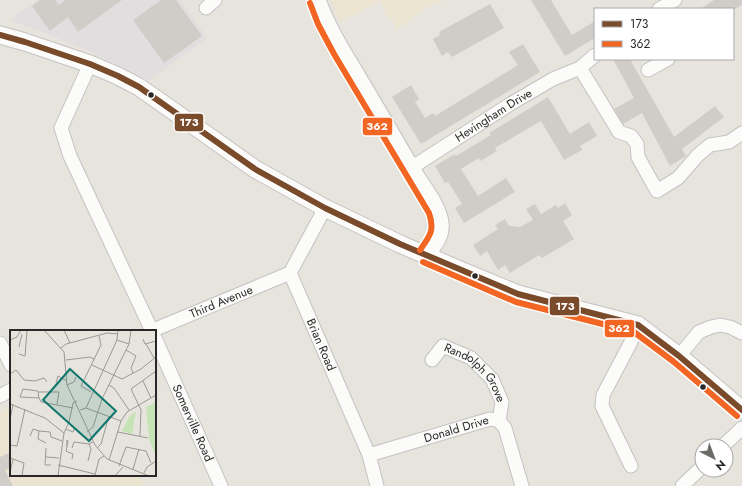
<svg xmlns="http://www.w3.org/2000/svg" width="742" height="486" font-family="Jost,sans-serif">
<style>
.industrial{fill:#e2dee0}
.education{fill:#eae4d1}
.building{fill:#d0cdc8}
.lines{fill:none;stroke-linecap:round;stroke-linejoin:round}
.minor-casing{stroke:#c4c3c3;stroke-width:15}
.tertiary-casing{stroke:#c4c3c3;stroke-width:19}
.minor{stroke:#fbfbfa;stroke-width:13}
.tertiary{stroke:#fbfbfa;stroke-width:17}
.bus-1-casing{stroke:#fff;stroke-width:9}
.bus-2-casing{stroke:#fff;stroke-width:9}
.bus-1{stroke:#7a4b2a;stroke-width:6}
.bus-2{stroke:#f26522;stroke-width:6}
.bus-dot{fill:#282828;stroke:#fff;stroke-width:1.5}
.labels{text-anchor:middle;stroke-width:4;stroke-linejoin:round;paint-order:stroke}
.street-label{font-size:12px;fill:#282828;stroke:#fff}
.inset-road{fill:none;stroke:#9b9995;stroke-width:1}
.view{fill:#0f766e;fill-opacity:0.15;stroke:#0f766e;stroke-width:2}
.inset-edge{fill:none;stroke:#282828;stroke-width:2}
.line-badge{stroke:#fff;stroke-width:1.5}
.badge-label{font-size:11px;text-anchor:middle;font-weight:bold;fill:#fff}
</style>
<rect width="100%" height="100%" fill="#e7e4dd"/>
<path class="industrial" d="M38,0H181L207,38L149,80L91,52L42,32L10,20Z"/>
<path class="education" d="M331,0H445L425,8L395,31L393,20L386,15L381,1L340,22Z
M11,407V475H139L144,486H0V412Z"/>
<path class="building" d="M40,0H55L59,5L65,0H122L78,32L68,17L50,31L32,6Z
M161,0H176L202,36L164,63L133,20Z
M531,0H551L572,35L595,21V38L565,56Z
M714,0H742V5L735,9H700Z
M490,4L504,28L452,57L448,52L442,56L433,39L440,35L439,32Z
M523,44L540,72L421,144L392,97L411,85L419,99L415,102L425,118L433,113L435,116L518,65L509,52Z
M613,59H630L674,137L715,106L724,117L682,149L686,156L670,166L642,113L623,124L614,109L634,98Z
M548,97L570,134L589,122L597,136L580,146L582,150L564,160L541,121L495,148L497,151L481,161L479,158L461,169L478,196L506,178L515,192L464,223L455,208L462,204L448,182L445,183L435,166L455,154L456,156L491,135L489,133Z
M565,203L572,215L563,221L574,239L542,258L539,255L510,273L505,265L498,270L487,251L480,256L473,245L498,229L495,225L505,219L509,226L520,227L533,220L526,209L535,204L541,214L556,205L558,208Z
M11,452V468L5,470L13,486H0V457Z"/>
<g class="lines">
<defs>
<g id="minor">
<path d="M206,8L215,0"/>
<path d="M659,9L675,0"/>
<path d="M90,64L61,128L70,156L152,331"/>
<path d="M580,68L619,132L631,136L637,144L638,157L657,191L678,178L698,155L710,145L729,142L742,133"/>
<path d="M648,70L668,59"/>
<path id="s1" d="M411,168L512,103L553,79L580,68L595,55"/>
<path id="s2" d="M325,208L290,273L369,455L377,486"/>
<path id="s3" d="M151,331L290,273"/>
<path id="s4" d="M155,338L221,486"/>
<path d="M0,343L11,365"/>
<path d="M679,356L699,332L711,327L720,325L730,327L742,333"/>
<path id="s5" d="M432,360L443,346L471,358L492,379L502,402L499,421"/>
<path d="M0,396L11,390"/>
<path d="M723,446L742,428"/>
<path id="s6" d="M369,455L490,419L499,421L505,428L522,486"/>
<path d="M631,466L602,406L603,395L630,344L638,325"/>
<path d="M682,486L702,467"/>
</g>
<path id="tertiary" d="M317,0C327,28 343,53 358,78C376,108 394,139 412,170C421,186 438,205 440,223C442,236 433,245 426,255
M0,35L25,42L90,64L118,76L139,87L169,108L255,169L325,208L400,244L460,270L518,294L638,325L679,356L742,410"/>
</defs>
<use href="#minor" class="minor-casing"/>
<use href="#tertiary" class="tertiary-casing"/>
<use href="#minor" class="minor"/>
<use href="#tertiary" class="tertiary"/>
<defs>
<path id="bus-1" d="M0,35L25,42L90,64L118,76L139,87L255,169L325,208L400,244L518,294L638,325L679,356L742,410"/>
<path id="bus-2" d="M310,3L318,24L334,54L429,213C435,230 430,236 420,250
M423,262L516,302L634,332L674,362L737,416"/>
</defs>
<use href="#bus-1" class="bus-1-casing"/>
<use href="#bus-2" class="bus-2-casing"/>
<use href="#bus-1" class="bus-1"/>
<use href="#bus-2" class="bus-2"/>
</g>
<g class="bus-dot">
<circle cx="151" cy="95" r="3.5"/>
<circle cx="475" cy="276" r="3.5"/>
<circle cx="703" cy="387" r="3.5"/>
</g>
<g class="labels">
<g class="street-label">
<text dy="4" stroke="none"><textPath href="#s1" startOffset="98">Hevingham Drive</textPath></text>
<text dy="4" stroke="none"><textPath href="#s3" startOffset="76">Third Avenue</textPath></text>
<text dy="4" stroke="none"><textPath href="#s2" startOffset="152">Brian Road</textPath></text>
<text dy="4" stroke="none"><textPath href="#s5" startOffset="61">Randolph Grove</textPath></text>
<text dy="4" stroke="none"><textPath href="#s4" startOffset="93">Somerville Road</textPath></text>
<text dy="4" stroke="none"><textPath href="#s6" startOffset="91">Donald Drive</textPath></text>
</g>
</g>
<g transform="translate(10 330)">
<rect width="146" height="146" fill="#e7e4dd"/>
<path d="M146,72V127L139,108L136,77ZM126,81L122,104L112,101L119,87Z" fill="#c5e3b5"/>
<path class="inset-road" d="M34,0L54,22L57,55L85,115L97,129L139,146M54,0L60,13M133,9L135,14L146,11M0,10L7,7L11,0M107,10L119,14M136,14L144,28M9,17L12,4M51,18L56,14L97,3L108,4M116,20L126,26L121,38L123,43M9,24L15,26L17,1M56,30L80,27L84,29M82,35L112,49L131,39L146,27M0,44L6,40L14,50L25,51L34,48L37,52M133,51L141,68M46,53L48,46L57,51M57,55L64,52L66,47M99,55L104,58L119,80M29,62H49L47,74M81,62L71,56L91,15L89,6M29,68L28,61L13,59L10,67L29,68L31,72L63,78M0,74L35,88L54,103M76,78L111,91M70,80L76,78L107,10L108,0M0,90L3,74M56,99L63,102L64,99H67M77,102L83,97L92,69L119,14L121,0M108,102L138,108M20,106L23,99L29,101M130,106L131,80L121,59L146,41M36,113L28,109L29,101L40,102L41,107L52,111M0,115L7,116L15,79M36,118L35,135H41M62,118L64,112L79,114M87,118L91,114L99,86M56,121L58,111L57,110V116M56,121L63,124L62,129M36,127L49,128M0,128L14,133L12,146M99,130L111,91L117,82L146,65M78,131L81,119L79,114L83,112M48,135L85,144M109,136L116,117L136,121L141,133M123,139L129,119M0,143L3,129M134,143L137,137L146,131M85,145L89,129L94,126M48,146L54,103L59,92L63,73L67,71M105,146L113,137"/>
<path class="view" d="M60,39L106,81L79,111L33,70Z"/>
<rect width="146" height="146" class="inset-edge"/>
</g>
<g class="line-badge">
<rect x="174" y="113" width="30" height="19" rx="4" fill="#7a4b2a"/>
<rect x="362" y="117" width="31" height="19" rx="4" fill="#f26522"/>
<rect x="549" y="296" width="31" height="20" rx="4" fill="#7a4b2a"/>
<rect x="604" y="319" width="31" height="19" rx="4" fill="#f26522"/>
</g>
<g class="badge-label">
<text x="189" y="126">173</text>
<text x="377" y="130">362</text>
<text x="565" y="310">173</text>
<text x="619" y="332">362</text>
</g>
<rect x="594" y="8" width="140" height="52" fill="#ffffff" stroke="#a9a9a9"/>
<rect x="602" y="21" width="20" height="6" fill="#7a4b2a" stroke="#a9a9a9"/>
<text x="630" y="28" font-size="12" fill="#282828">173</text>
<rect x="602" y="41" width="20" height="6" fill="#f26522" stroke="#a9a9a9"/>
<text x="630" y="48" font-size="12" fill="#282828">362</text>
<g transform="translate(714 458) rotate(138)"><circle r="19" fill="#ffffff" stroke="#a9a9a9"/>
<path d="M0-3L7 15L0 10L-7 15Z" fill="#6b6a67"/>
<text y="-6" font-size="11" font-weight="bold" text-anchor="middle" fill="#282828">N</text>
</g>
</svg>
